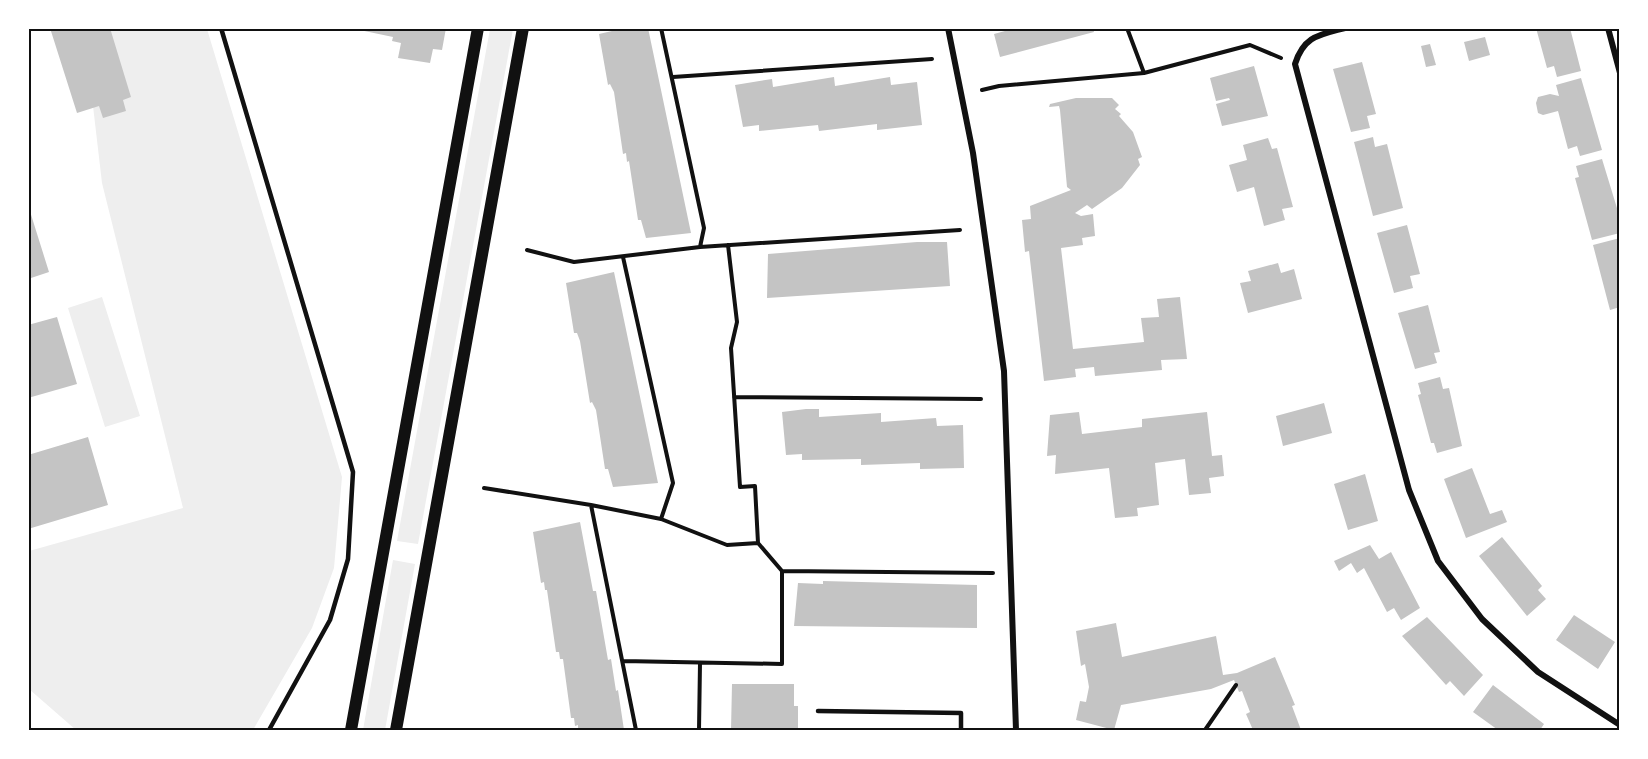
<svg xmlns="http://www.w3.org/2000/svg" width="1648" height="759" font-family="'Exo 2',sans-serif">
<style>
.green{fill:#eee}
.building{fill:#c4c4c4}
.lines{fill:none;stroke-linecap:round;stroke-linejoin:round}
.path{stroke:#111;stroke-width:4}
.service{stroke:#111;stroke-width:4.5}
.minor{stroke:#111;stroke-width:6}
.secondary{stroke:#111;stroke-width:12}
.neatline{fill:none;stroke:#111;stroke-width:2}
</style>
<rect width="100%" height="100%" fill="#fff"/>
<path class="green" d="M84,29H207L342,477L334,568L312,628L253,730H76L29,689V551L183,508L102,183Z
M490,29H513L418,544L397,541Z
M102,297L140,416L105,427L68,308Z
M393,560L415,564L385,730H363Z"/>
<path class="building" d="M50,28H110L131,97L123,100L126,111L103,118L99,106L77,113Z
M350,28H446L442,50L433,49L430,63L398,58L401,43L392,41L393,37Z
M625,28H648L691,233L646,238L641,220H638L629,161L627,162L626,153L623,154L614,92L610,84L608,85L599,34Z
M1016,28H1093L1094,32L1000,57L994,34Z
M1536,28H1570L1581,71L1557,77L1554,66L1547,68Z
M1485,37L1490,55L1469,61L1464,42Z
M1430,44L1436,65L1426,67L1421,46Z
M1362,62L1376,114L1367,116L1370,128L1351,132L1333,69Z
M1254,66L1268,116L1222,126L1216,104L1230,100L1229,98L1216,101L1210,78Z
M834,77L835,86L890,77L891,85L917,82L922,125L877,130V124L819,131L818,125L759,131V125L743,127L735,85L772,79L773,87Z
M1581,78L1602,150L1580,156L1577,146L1568,149L1558,111L1543,115L1538,113L1536,103L1538,97L1550,94L1559,96L1556,85Z
M1076,98H1112L1119,105L1115,109L1121,114L1119,116L1133,132L1142,157L1138,159L1140,165L1122,188L1092,209L1087,205L1075,213L1081,216L1093,214L1095,236L1082,238L1083,245L1061,248L1073,349L1144,342L1141,318L1159,317L1157,299L1180,297L1187,359L1161,360L1162,370L1095,376L1094,367L1075,369L1076,377L1044,381L1029,251L1025,252L1022,220L1031,219L1030,206L1071,190L1067,187L1060,110L1059,106L1049,107L1050,104Z
M1373,137L1375,147L1387,144L1403,208L1373,216L1354,142Z
M1268,138L1272,149L1277,148L1293,207L1282,209L1285,220L1264,226L1254,187L1237,192L1229,165L1247,160L1243,145Z
M1602,159L1620,218V233L1592,240L1575,178L1579,177L1576,166Z
M28,205L49,272L28,279Z
M1407,225L1420,274L1410,276L1413,288L1394,293L1377,233Z
M1620,238V307L1610,310L1593,245Z
M917,242H947L950,286L767,298L768,254Z
M1278,263L1281,273L1294,269L1302,299L1248,313L1240,283L1251,281L1248,271Z
M614,272L658,483L613,487L608,469H605L596,410L592,402L590,403L580,341L577,333H574L566,283Z
M1428,305L1440,352L1434,353L1437,363L1415,369L1398,313Z
M57,317L77,384L28,398V325Z
M1440,377L1443,389L1449,388L1462,446L1437,453L1434,443H1431L1418,395L1421,394L1418,383Z
M1324,403L1332,433L1283,446L1276,416Z
M806,409H819V417L881,413V422L936,418L937,426L963,425L964,468L920,469V463L861,465V459L802,460V454L786,455L782,412Z
M1079,412L1082,434L1142,427V419L1207,412L1212,456L1222,455L1224,476L1209,478L1211,493L1189,495L1185,459L1155,463L1159,505L1137,508L1138,516L1115,518L1109,468L1055,474L1056,455L1047,456L1050,415Z
M88,437L108,505L28,529V455Z
M1472,468L1490,514L1502,510L1507,522L1466,538L1444,479Z
M1365,474L1378,521L1348,530L1334,484Z
M580,522L593,591H596L608,660L611,659L616,691L618,690L624,730H578V725L575,726L574,718H571L563,659H560L559,652H556L547,590H545L544,582L541,583L533,532Z
M1502,537L1542,586L1538,590L1546,599L1527,616L1479,556Z
M1370,545L1379,559L1391,552L1420,608L1401,620L1394,608L1387,612L1364,568L1357,573L1351,563L1339,571L1334,561Z
M823,581L977,585V628L794,626L798,583L823,584Z
M1574,615L1615,642L1598,669L1556,640Z
M1427,617L1483,675L1464,696L1450,681L1446,685L1402,636Z
M1116,623L1122,657L1216,636L1223,675L1237,673L1275,657L1295,705L1292,706L1301,730H1253L1246,714L1250,712L1242,691L1239,692L1234,680L1211,689L1121,705L1114,730L1076,720L1080,701L1086,702L1089,687L1085,664L1081,666L1076,631Z
M732,684H794V706H798V730H731Z
M1493,685L1544,724L1540,730H1498L1473,712Z"/>
<g class="lines">
<path class="path" d="M661,28L704,228L700,247
M1127,28L1144,73
M673,77L932,59
M982,90L999,86L1144,73L1250,45L1281,58
M527,250L574,262L700,247L960,230
M623,257L673,483L661,519
M734,397L981,399
M484,488L591,505L636,730
M591,505L661,519L727,545L758,543L755,486L740,487L731,348L737,322L728,245
M758,543L782,571L993,573
M623,661L782,664V571
M699,730L700,663
M1205,730L1236,685"/>
<path class="service" d="M221,28L353,472L348,559L330,620L269,730
M818,711L961,713V730"/>
<path class="minor" d="M948,28L973,153L1004,371L1016,730
M1345,28C1319,35 1304,36 1295,64L1409,490L1438,561L1482,619L1538,672L1620,725
M1608,28L1620,73"/>
<path class="secondary" d="M351,730L478,28
M396,730L523,28"/>
</g>
<rect width="1648" height="759" fill="none" stroke="#ffffff" stroke-width="60"/>
<rect x="30" y="30" width="1588" height="699" class="neatline"/>
</svg>
